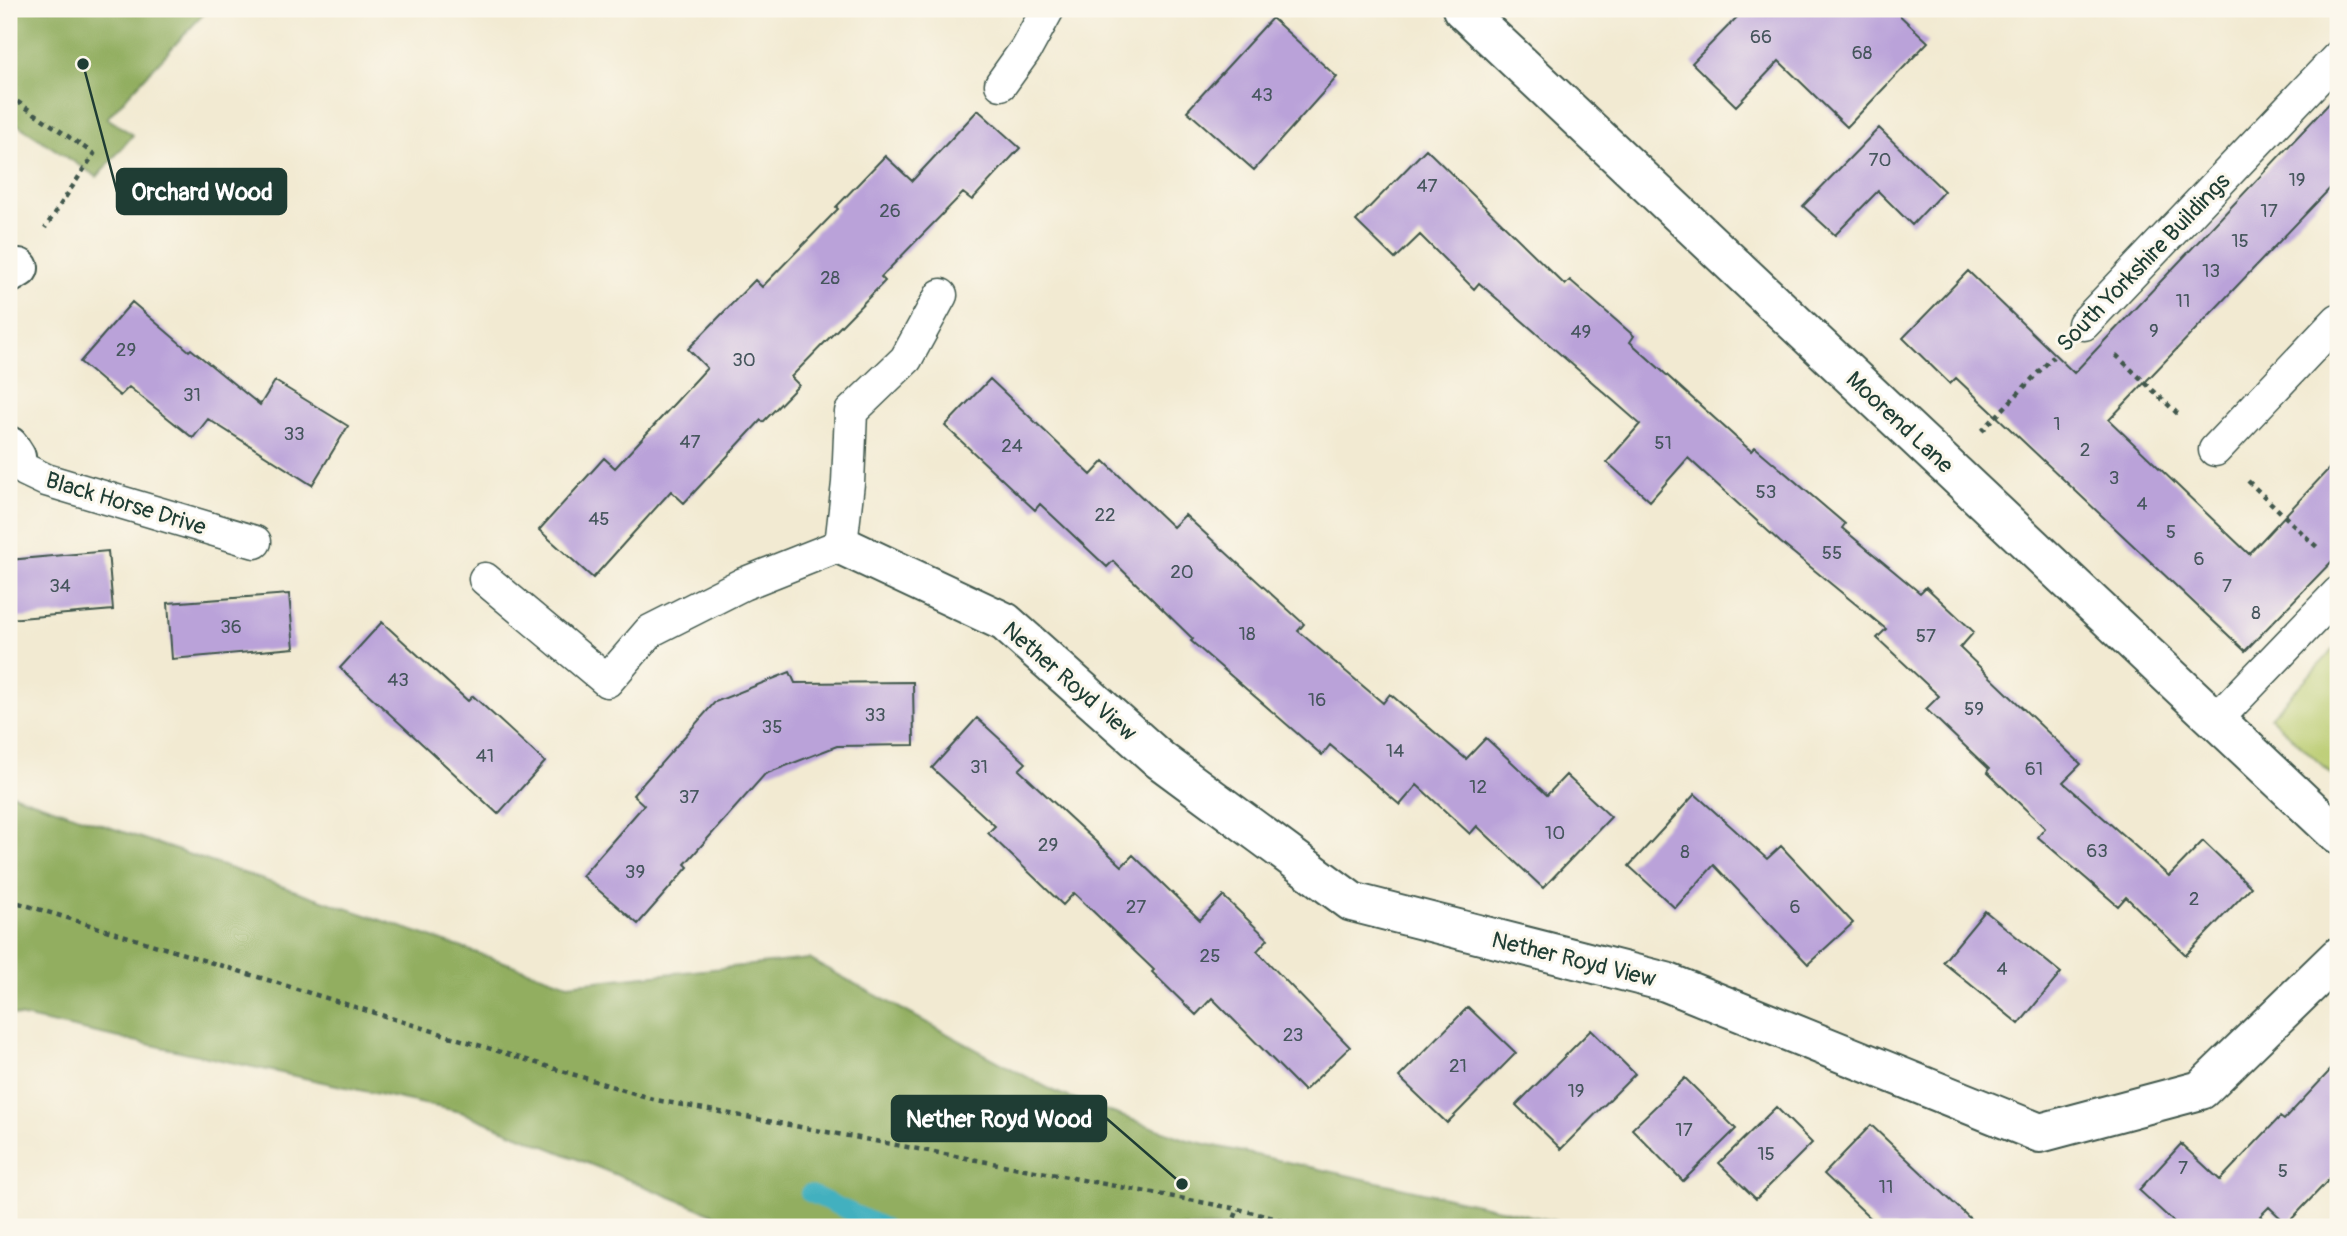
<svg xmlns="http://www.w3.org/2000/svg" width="2347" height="1236" font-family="Pangolin,sans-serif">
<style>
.green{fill:#b8ca6d;stroke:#6c8450;stroke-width:2}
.forest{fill:#92ae60;stroke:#58764a;stroke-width:2}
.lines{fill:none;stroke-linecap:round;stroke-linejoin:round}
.stream{stroke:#42b0bf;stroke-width:18}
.building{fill:#baa2d9}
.service-casing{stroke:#3f574c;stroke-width:35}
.minor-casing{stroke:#3f574c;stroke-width:42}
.tertiary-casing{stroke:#3f574c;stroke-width:42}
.path{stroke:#3f574c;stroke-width:4.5;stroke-dasharray:5 5;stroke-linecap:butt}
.service{stroke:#fff;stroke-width:32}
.minor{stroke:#fff;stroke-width:38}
.tertiary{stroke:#fff;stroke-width:38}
.labels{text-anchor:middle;stroke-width:6;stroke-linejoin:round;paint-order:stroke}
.number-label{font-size:19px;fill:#46565d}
.street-label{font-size:23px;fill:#1f3d34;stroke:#fbf7ec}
.leader{fill:none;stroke:#1f3d34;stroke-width:2.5}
.callout-dot{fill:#1f3d34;stroke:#fbf7ec;stroke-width:2.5}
.callout{fill:#1f3d34;stroke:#1f3d34;stroke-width:2.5}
.callout-label{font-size:24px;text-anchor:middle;font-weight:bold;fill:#fff}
</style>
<rect width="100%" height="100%" fill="#fbf7ec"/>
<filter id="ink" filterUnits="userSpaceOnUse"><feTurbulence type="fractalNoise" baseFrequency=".0143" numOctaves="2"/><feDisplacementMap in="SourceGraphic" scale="14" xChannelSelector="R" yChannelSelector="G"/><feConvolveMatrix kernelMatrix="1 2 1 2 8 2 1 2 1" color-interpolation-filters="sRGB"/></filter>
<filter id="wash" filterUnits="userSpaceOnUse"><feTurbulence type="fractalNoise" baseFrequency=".00686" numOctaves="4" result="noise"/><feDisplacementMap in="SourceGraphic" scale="28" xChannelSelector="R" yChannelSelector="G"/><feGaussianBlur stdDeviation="1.57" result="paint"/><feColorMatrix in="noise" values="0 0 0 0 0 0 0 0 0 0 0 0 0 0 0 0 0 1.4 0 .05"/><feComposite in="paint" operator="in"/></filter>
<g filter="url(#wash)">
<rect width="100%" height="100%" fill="#f2ead2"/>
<path class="green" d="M2338,645V780L2270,717Z"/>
<path class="forest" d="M9,9H208L107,118L133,135L97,177L9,119Z
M9,793L568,984L809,959L1055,1092L1188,1140L1581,1227H745L461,1112L9,1014Z"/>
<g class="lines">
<path class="stream" d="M809,1193L884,1227"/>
</g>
<g id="blocks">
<path class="building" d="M1745,9H1893L1928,42L1847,127L1779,61L1736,106L1692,63Z
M1272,18L1337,77L1254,170L1187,111Z
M2338,94V180L2109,420L2249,554L2338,459V555L2245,651L1956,378L1950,384L1903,338L1968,271L2074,373Z
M978,110L1020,148L972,200L963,193L881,277L885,281L791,377L799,385L763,422L761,420L684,503L671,491L593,578L539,530L604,458L615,468L707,368L688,349L755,280L762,287L838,209L836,207L885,156L912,181Z
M1879,128L1944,191L1912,225L1878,191L1835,235L1803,206Z
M1426,149L1565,285L1570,280L1634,336L1630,342L1751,451L1755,447L1845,524L1842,528L1920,593L1926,587L1974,632L1960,648L2081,764L2063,782L2169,876L2203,841L2251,887L2186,955L2126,897L2118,906L2038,837L2045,828L1987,772L1989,769L1926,709L1939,696L1877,638L1886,629L1780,542L1688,458L1650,501L1607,462L1640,424L1479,283L1474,289L1420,235L1395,259L1356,221Z
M132,302L189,351L191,349L260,405L275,381L348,426L312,485L208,419L193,438L129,387L120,396L80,362Z
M990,379L1091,475L1104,461L1173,527L1185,515L1304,624L1298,631L1383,703L1390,694L1466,759L1486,738L1547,795L1566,775L1611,817L1543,888L1477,826L1470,834L1417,785L1400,805L1330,745L1322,755L1191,641L1193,639L1113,561L1107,567L1040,504L1035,510L945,426Z
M108,551L113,610L9,619V560Z
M289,594L294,648L172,659L168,603Z
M382,622L468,701L473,696L545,762L498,814L340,668Z
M790,672L795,683L913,682L914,745L837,746L765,774L685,864L688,867L638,924L582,876L644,805L633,795L715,702Z
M977,718L1026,763L1019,770L1122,866L1133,855L1200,920L1223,896L1268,939L1257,951L1350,1047L1304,1091L1212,998L1196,1015L1152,972L1154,970L1074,893L1063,905L988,833L995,826L932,768Z
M1695,794L1767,859L1781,846L1853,923L1808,964L1714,865L1675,908L1629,866Z
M1985,911L2061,973L2019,1024L1943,962Z
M1468,1007L1516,1053L1447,1123L1399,1077Z
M1591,1030L1635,1074L1561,1149L1516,1105Z
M2338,1062V1170L2287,1224L2269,1207L2260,1216L2272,1227H2175L2177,1225L2139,1190L2181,1144L2220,1180L2280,1117L2284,1120Z
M1685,1078L1736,1129L1683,1181L1632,1129Z
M1776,1107L1812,1143L1756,1199L1719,1163Z
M1871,1125L1979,1227H1880L1824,1174Z"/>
</g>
</g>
<g filter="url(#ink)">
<use href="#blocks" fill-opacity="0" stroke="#3f574c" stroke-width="2"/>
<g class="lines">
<defs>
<path id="service" d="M1001,84L1026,49L1048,9
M2084,324L2338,57
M2215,450L2338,320
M16,457L25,470L46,480L255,542
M485,579L607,681L650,631L743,584L841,545L848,483L851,412L906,359L941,295
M2216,720L2338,593"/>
<path id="minor" d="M9,274L19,268
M9,446L16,457
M841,545L1005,622L1160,760L1352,902L1666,982L2040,1133L2201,1090L2338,957"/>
<path id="tertiary" d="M1462,9L2338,835"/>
</defs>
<use href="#service" class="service-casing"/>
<use href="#minor" class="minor-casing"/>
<use href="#tertiary" class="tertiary-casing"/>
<path class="path" d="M9,15L13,9
M9,96L94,154L45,228
M2116,355L2181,417
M1982,431L2053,357
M2248,481L2320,550
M9,900L656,1100L1238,1209L1309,1227
M1231,1227L1238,1209"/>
<use href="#service" class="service"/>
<use href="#minor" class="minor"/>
<use href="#tertiary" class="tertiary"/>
</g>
</g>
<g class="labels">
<g class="number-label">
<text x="1761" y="43">66</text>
<text x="1862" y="59">68</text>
<text x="1262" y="101">43</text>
<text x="1880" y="166">70</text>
<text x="2297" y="186">19</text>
<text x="1427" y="192">47</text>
<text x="890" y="217">26</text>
<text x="2269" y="217">17</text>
<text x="2240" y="247">15</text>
<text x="2211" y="277">13</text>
<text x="830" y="284">28</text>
<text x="2183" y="307">11</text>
<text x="2154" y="337">9</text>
<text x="1581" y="338">49</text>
<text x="126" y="356">29</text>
<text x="744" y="366">30</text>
<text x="192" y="401">31</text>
<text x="2057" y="430">1</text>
<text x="294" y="440">33</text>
<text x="690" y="448">47</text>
<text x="1663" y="449">51</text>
<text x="1012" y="452">24</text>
<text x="2085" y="456">2</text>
<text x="2114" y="484">3</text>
<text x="1766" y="498">53</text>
<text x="2142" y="510">4</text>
<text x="1105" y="521">22</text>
<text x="599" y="525">45</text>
<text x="2171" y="538">5</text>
<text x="1832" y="559">55</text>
<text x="2199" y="565">6</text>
<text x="1182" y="578">20</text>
<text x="60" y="592">34</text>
<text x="2227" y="592">7</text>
<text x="2256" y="619">8</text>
<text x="231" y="633">36</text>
<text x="1247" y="640">18</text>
<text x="1926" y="642">57</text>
<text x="398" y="686">43</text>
<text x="1317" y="706">16</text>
<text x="1974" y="715">59</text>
<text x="875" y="721">33</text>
<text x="772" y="733">35</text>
<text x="1395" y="757">14</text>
<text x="485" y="762">41</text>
<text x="979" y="773">31</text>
<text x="2034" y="775">61</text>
<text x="1478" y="793">12</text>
<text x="689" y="803">37</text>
<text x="1555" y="839">10</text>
<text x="1048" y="851">29</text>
<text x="2097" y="857">63</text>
<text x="1685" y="858">8</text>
<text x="635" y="878">39</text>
<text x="2194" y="905">2</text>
<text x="1136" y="913">27</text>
<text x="1795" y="913">6</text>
<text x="1210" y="962">25</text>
<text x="2002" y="975">4</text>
<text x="1293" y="1041">23</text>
<text x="1458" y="1072">21</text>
<text x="1576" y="1097">19</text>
<text x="1684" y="1136">17</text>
<text x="1766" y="1160">15</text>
<text x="2183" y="1174">7</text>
<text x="2283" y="1177">5</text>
<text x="1886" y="1193">11</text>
</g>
<g class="street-label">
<text transform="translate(2143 262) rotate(-46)" y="8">South Yorkshire Buildings</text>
<text transform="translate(1900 422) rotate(43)" y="8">Moorend Lane</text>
<text transform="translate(126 503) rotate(17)" y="8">Black Horse Drive</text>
<text transform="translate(1070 681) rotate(41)" y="8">Nether Royd View</text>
<text transform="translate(1574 959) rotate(14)" y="8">Nether Royd View</text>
</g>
</g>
<path class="leader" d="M83 64L117 192M1182 1184L1106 1118"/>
<g class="callout-dot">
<circle cx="83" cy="64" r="7"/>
<circle cx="1182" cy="1184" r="7"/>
</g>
<g class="callout">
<rect x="117" y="169" width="169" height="45" rx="7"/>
<rect x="892" y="1096" width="214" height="45" rx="7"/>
</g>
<g class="callout-label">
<text x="202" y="200">Orchard Wood</text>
<text x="999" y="1127">Nether Royd Wood</text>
</g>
<rect width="2347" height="1236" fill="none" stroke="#fbf7ec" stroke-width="35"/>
</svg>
